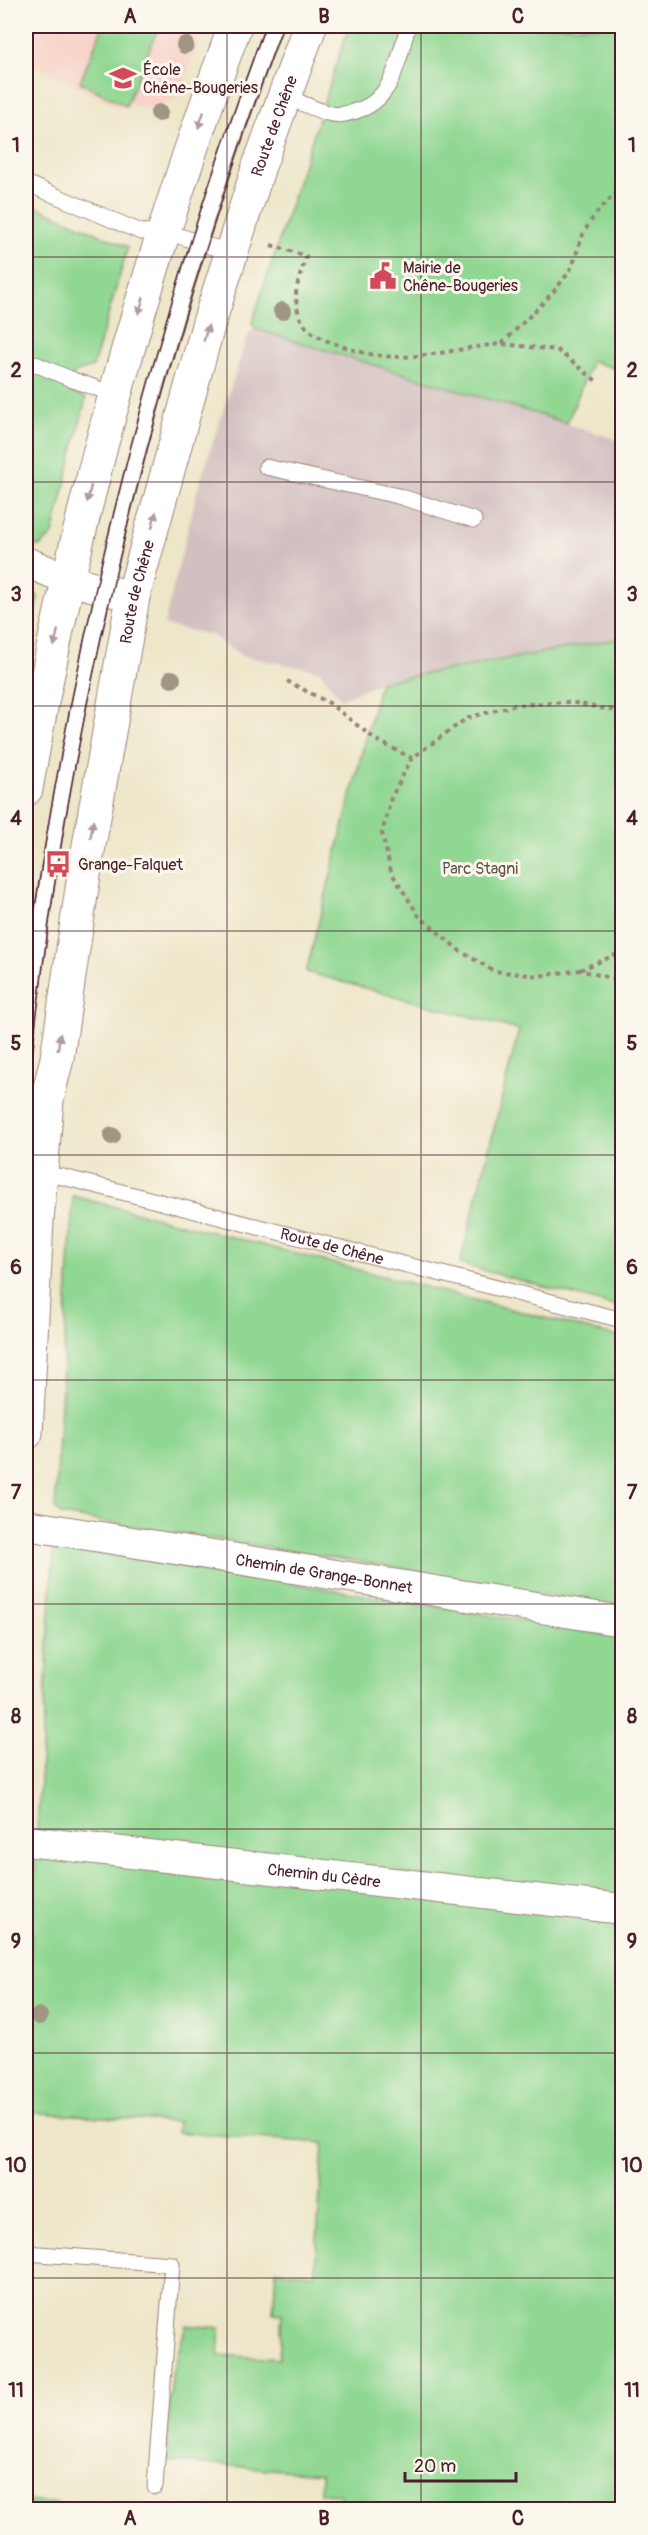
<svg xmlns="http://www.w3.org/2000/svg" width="648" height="2535" font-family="Pangolin,sans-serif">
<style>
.built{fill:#f7d1c7}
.industrial{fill:#d2bfc0}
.green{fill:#90d792;stroke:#6d7b5e;stroke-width:1.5}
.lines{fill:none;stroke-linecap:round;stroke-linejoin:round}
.lane-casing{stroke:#9c827a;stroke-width:17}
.street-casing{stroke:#9c827a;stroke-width:32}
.secondary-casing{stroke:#9c827a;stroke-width:35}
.path{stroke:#9c827a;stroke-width:4;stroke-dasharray:4.5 4.5;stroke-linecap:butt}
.lane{stroke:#fff;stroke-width:15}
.street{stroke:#fff;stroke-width:30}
.secondary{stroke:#fff;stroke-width:33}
.tram{stroke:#4a1f2b;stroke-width:1.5}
.tree{fill:#9f9783}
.oneway{fill:#ae9aa0}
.grid{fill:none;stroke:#4a1f2b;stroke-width:1.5;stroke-opacity:0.55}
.labels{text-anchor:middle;stroke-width:6;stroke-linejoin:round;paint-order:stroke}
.poi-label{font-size:16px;fill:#4a1f2b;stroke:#fbf7ec;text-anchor:start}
.street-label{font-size:16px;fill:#4a1f2b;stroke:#fbf7ec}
.park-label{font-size:16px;fill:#5f564a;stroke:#fbf7ec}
.neatline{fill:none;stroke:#4a1f2b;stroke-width:2}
.grid-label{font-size:20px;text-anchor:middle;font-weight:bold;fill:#4a1f2b}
</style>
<rect width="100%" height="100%" fill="#fbf7ec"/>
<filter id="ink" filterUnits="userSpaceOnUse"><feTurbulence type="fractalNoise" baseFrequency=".0167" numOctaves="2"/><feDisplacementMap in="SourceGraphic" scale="12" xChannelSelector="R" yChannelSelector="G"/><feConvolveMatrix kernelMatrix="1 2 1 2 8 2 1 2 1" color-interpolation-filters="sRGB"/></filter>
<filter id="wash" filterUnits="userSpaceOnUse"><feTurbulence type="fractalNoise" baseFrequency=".008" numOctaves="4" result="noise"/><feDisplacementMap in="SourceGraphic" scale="24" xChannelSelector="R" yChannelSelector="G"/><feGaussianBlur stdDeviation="1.35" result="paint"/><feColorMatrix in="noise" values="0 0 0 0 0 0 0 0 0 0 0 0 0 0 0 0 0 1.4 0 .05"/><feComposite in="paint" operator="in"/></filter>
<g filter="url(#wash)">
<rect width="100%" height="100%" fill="#ede6c8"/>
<path class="built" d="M26,26H206L178,96L154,111L131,105L119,108L26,60Z"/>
<path class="industrial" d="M255,329L622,441V638L380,682L341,699L320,671L242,656L211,635L164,625L198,488L248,334Z"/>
<path class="green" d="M103,26H159L126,106L80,82Z
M349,26H622V371L592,361L567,423L255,329L252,323Z
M26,202L128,247L93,367L74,373L69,391L86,398L53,534L41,546L26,545Z
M26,581L38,597L26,657Z
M622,638V1308L460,1264L519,1030L306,972L380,682Z
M73,1196L622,1338V1609L392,1567L61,1515L55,1508Z
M54,1544L622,1637V1900L37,1831Z
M36,1849L622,1917V2509H340L341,2494L320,2493L321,2473L166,2461L172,2375L186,2325L220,2328L218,2355L279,2359L282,2314L273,2313L276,2271L315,2274L323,2143L177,2132L178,2122L26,2112V2039Z
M26,2501L106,2507V2509H26Z"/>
</g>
<g filter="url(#ink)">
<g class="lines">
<defs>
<g id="lane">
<path d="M284,96C299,101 316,111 332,114C341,116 350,113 359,110C394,98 399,57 408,26"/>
<path d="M26,183L141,232L164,231L231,253"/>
<path d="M26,360L73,380L116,395"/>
<path d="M266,467L398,496L474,520"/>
<path d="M26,1037C67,692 151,351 274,26"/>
<path id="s1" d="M41,1174L63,1177L622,1320"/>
<path d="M26,2253L172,2264L155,2486"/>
</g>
<g id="street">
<path d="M26,562L69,580L133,597"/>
<path d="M26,1097L47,1100"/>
<path id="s2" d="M26,1525L622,1621"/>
<path id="s3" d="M26,1841L622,1909"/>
</g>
<g id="secondary">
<path d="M26,789C71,529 143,273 235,26"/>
<path id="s4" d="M26,1433L37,1221L47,1100L57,1058L85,868L133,597L208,326L259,166L310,26"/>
</g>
</defs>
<use href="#lane" class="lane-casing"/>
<use href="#street" class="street-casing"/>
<use href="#secondary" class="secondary-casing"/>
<path class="path" d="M271,245L306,256C303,268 296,284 296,296C297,324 309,334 333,343C349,349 365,354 382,356C422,360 462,347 502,344C522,322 556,294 571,268C575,260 577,251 580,242C588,220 604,203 622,188
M503,344L557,350L599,383
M287,681L329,703L376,740L412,758
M622,712L569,702L515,705L467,718L412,758L391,798L382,833L391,872L419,916L460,951L494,971L538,976L580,970L622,981
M580,970L622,952"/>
<use href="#lane" class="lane"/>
<use href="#street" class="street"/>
<use href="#secondary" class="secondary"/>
<path class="tram" d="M26,970C70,647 151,331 265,26
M26,1116C60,743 153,376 283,26"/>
</g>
<g class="tree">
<circle cx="185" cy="45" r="9"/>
<circle cx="159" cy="113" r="9"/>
<circle cx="282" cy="311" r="9"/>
<circle cx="172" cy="679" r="9"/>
<circle cx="112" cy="1136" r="9"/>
<circle cx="39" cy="2016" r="9"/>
</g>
<defs><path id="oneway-solid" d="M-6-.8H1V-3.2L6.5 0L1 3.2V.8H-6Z" transform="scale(1.5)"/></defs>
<g class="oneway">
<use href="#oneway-solid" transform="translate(201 120) rotate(109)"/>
<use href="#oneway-solid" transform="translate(141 306) rotate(107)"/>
<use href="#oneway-solid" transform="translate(206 333) rotate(-74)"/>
<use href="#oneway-solid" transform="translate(89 494) rotate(103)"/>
<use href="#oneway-solid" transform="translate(154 520) rotate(-75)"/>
<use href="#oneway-solid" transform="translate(56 638) rotate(103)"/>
<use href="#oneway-solid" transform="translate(92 829) rotate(-80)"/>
<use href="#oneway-solid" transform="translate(59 1042) rotate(-81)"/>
</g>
</g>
<path class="grid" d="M227,26V2510M421,26V2510M26,257H622M26,482H622M26,706H622M26,931H622M26,1155H622M26,1380H622M26,1604H622M26,1829H622M26,2053H622M26,2278H622"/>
<defs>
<symbol id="school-bare" viewBox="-9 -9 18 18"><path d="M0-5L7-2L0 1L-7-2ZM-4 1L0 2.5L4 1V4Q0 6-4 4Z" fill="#d1495b" stroke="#fbf7ec" stroke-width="2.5" paint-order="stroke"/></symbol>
<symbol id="civic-bare" viewBox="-9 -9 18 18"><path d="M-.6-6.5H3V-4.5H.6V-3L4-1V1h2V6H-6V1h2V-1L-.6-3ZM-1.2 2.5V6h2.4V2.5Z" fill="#d1495b" stroke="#fbf7ec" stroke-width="2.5" paint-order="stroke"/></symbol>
<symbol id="bus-bare" viewBox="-9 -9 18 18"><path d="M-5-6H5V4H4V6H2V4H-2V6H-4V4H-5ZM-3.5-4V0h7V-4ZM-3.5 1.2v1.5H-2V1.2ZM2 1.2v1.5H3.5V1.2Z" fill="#d1495b" stroke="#fbf7ec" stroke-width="2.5" paint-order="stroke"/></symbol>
</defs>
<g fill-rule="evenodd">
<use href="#school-bare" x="104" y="59" width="38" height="38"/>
<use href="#civic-bare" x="364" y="257" width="38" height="38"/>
<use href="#bus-bare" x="39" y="845" width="38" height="38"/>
</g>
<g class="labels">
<g class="poi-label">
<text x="143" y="75">École<tspan x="143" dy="18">Chêne-Bougeries</tspan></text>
<text x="403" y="273">Mairie de<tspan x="403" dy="18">Chêne-Bougeries</tspan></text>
<text x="78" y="870">Grange-Falquet</text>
</g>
<g class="street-label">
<text dy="6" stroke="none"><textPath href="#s4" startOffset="1336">Route de Chêne</textPath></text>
<text dy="6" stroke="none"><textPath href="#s4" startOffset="850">Route de Chêne</textPath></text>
<text dy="6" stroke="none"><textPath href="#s1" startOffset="300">Route de Chêne</textPath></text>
<text dy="6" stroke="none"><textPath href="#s2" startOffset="302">Chemin de Grange-Bonnet</textPath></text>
<text dy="6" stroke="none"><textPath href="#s3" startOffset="300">Chemin du Cèdre</textPath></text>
</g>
<g class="park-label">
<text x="480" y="874">Parc Stagni</text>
</g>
</g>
<rect width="648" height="2535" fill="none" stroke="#fbf7ec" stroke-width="66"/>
<path d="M405 2472v9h111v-9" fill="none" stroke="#4a1f2b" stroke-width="3"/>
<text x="414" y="2472" font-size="18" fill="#4a1f2b" stroke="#fbf7ec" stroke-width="4.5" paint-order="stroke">20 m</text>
<rect x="33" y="33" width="582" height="2469" class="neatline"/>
<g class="grid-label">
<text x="130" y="23">A</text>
<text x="324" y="23">B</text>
<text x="518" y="23">C</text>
<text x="16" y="152">1</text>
<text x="632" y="152">1</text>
<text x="16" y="377">2</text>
<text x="632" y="377">2</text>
<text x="16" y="601">3</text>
<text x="632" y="601">3</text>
<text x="16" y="825">4</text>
<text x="632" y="825">4</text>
<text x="16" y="1050">5</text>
<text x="632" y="1050">5</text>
<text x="16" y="1274">6</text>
<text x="632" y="1274">6</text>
<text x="16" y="1499">7</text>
<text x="632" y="1499">7</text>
<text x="16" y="1723">8</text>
<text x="632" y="1723">8</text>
<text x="16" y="1948">9</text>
<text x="632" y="1948">9</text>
<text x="16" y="2172">10</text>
<text x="632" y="2172">10</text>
<text x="16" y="2397">11</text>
<text x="632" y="2397">11</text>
<text x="130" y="2525">A</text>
<text x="324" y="2525">B</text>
<text x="518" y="2525">C</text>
</g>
</svg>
